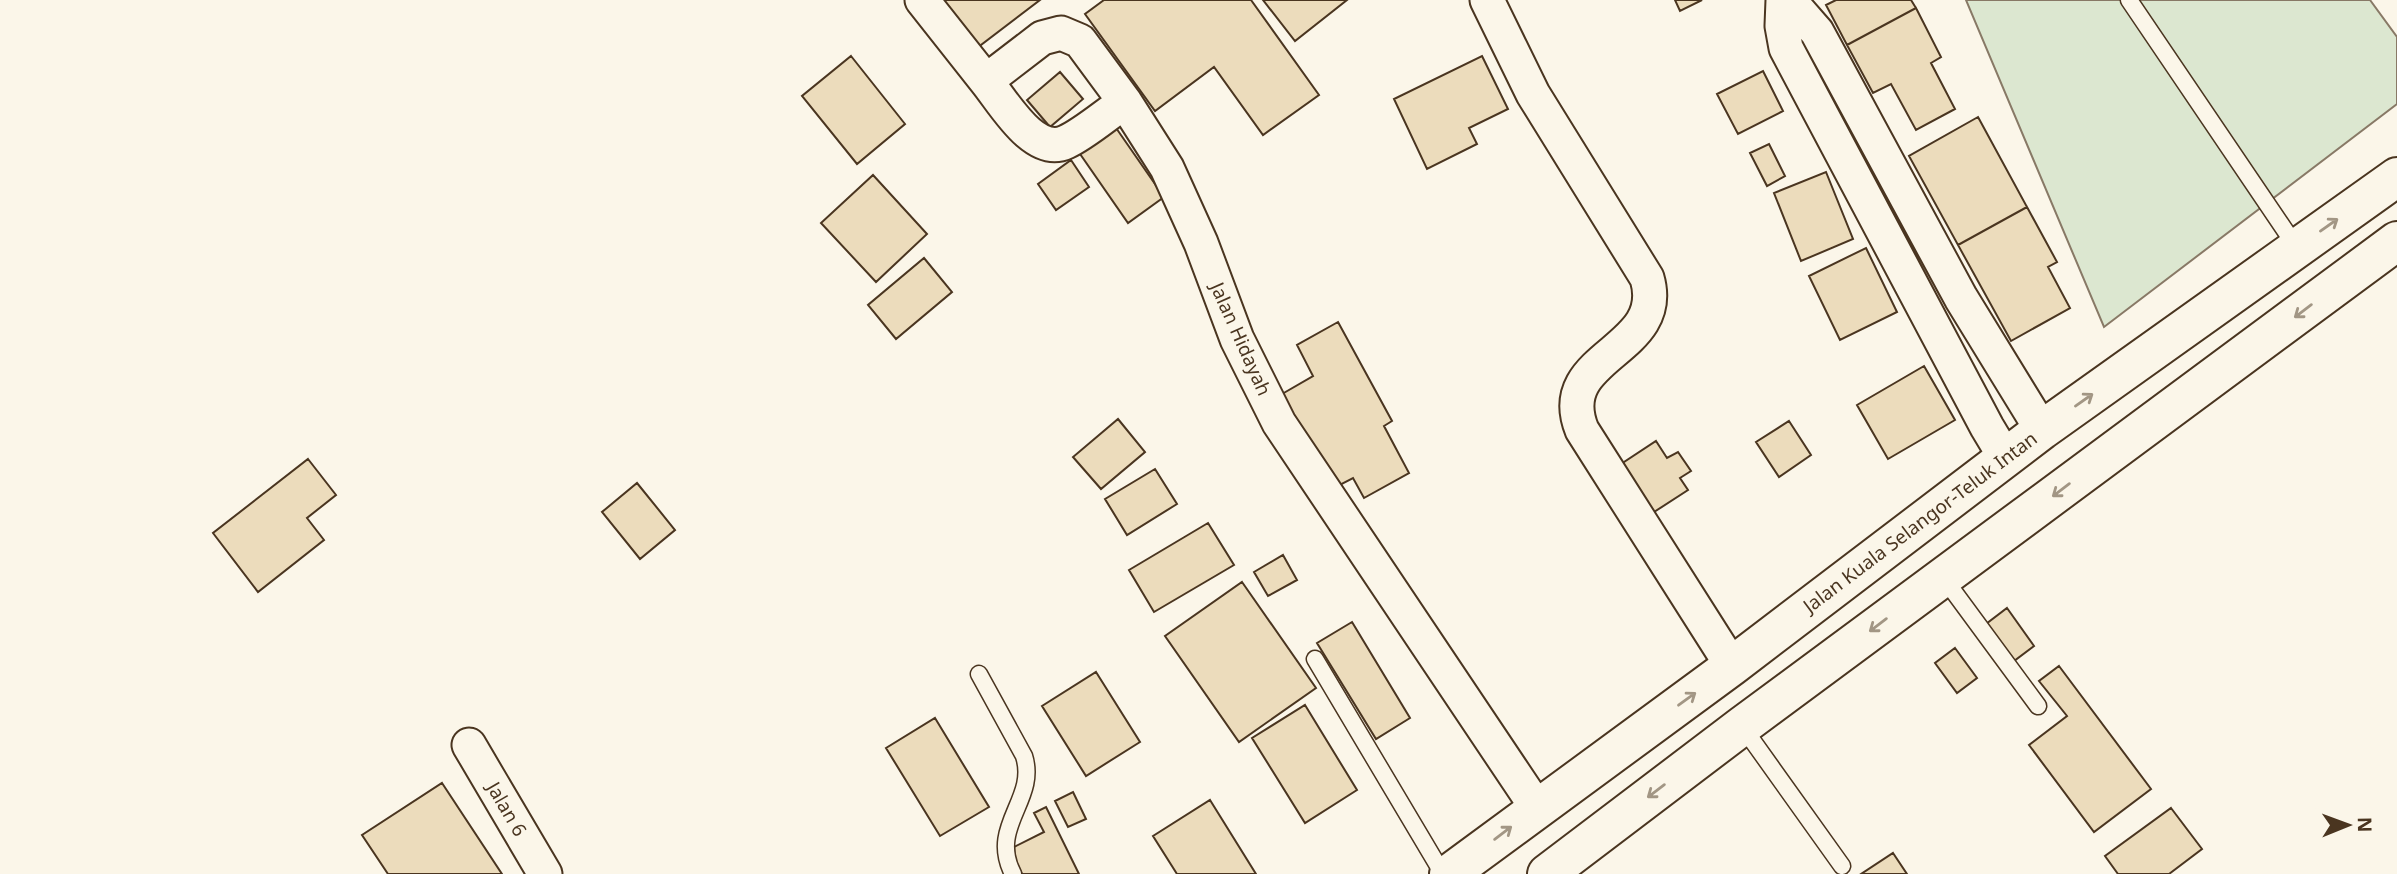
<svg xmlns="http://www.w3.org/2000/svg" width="2397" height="874" font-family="'Noto Sans',sans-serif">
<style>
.green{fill:#dce7d0;stroke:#887966;stroke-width:2}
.building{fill:#ecdcbc;stroke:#4a3520;stroke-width:2}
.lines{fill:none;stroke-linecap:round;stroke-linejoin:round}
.service-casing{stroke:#4a3520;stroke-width:19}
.minor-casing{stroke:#4a3520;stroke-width:37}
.trunk-casing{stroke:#4a3520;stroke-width:42}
.service{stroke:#fbf6e9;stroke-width:16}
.minor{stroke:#fbf6e9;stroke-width:33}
.trunk{stroke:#fbf6e9;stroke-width:38}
.oneway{stroke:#a29684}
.labels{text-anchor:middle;stroke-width:5;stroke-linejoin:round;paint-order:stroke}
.street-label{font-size:19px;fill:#4a3520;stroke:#fbf6e9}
</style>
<rect width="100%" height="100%" fill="#fbf6e9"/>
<path class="green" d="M1966,0H2370L2397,37V104L2104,327Z"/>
<path class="building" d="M935,0H1040L973,51Z
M1104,0H1251L1319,95L1263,135L1214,67L1155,111L1085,14Z
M1263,0H1347L1295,41Z
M1675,0H1702L1680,11Z
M1836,0H1911L1916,8L1847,45L1826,5Z
M1916,8L1941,57L1931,63L1955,109L1916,130L1891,84L1873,93L1847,45Z
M851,56L905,124L857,164L802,96Z
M1482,56L1508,109L1469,128L1477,144L1427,169L1394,99Z
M1763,71L1783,111L1738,134L1717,94Z
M1060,72L1083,99L1050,127L1027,100Z
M1978,117L2027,207L1958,245L1909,156Z
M1114,125L1164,197L1128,223L1078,151Z
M1769,144L1785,176L1767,186L1750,153Z
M1071,160L1089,187L1056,210L1038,184Z
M1826,172L1853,239L1801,261L1774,193Z
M873,175L927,234L876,282L821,223Z
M2027,207L2057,262L2048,267L2070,308L2011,341L1958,245Z
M1866,248L1897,312L1840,340L1809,276Z
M924,258L952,292L896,339L868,305Z
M1338,322L1392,421L1384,426L1409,473L1364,498L1353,478L1334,488L1282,394L1313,376L1297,345Z
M1924,366L1955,420L1888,459L1857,405Z
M1118,419L1145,452L1101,489L1073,457Z
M1789,421L1811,455L1779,477L1756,442Z
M1656,441L1667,458L1678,452L1691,471L1680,478L1688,490L1651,514L1618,466Z
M308,459L336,495L307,518L324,540L258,592L213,533Z
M1155,469L1177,504L1127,535L1105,499Z
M637,483L675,530L640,559L602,512Z
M1208,523L1234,565L1154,612L1129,570Z
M1283,555L1297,580L1268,596L1254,572Z
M1242,582L1316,688L1239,742L1165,636Z
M2007,608L2034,646L2014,661L1986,624Z
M1352,622L1410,718L1376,739L1317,643Z
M1955,648L1977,678L1957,693L1935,663Z
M2059,666L2151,789L2094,832L2029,745L2067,716L2039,681Z
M1096,672L1140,742L1086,776L1042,706Z
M1305,705L1357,790L1305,823L1252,738Z
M935,718L989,807L940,836L886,748Z
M442,783L502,874H388L362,835Z
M1073,792L1086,819L1068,827L1055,801Z
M1210,800L1256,874H1177L1153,836Z
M1046,807L1079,874H1022L1010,849L1044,832L1034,813Z
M2171,808L2202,849L2169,874H2118L2105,856Z
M1893,853L1907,874H1861Z"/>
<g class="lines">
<defs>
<path id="service" d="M2129,0L2297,248
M1943,577L2038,706
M1315,659L1443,874
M979,674L1024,756C1038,800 988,826 1013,874
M1742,726L1842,866"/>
<path id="minor" d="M922,0L986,81L1042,38L1061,33L1080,41L1125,102L1167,168L1201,243L1237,339L1279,423L1537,808
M1487,0L1533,94L1647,278C1669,353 1551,354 1582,430L1732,666
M1783,0L1782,26L1786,48L1987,427L2005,457
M1789,0L1817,32L1961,298L2042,430
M986,81C1004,103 1034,157 1066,142C1084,134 1108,113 1125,102
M469,745L545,874"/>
<path id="trunk" d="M1449,874L1732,666L2042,430L2397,177
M1547,874L1742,726L2397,241"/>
</defs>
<use href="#service" class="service-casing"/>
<use href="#minor" class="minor-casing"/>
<use href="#trunk" class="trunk-casing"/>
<use href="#service" class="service"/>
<use href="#minor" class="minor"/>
<use href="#trunk" class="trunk"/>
</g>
<defs><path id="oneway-shaft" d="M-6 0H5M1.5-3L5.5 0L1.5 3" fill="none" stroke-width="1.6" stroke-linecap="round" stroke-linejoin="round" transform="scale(1.75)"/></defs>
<g class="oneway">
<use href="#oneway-shaft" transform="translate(2329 225) rotate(-35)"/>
<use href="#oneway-shaft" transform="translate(2303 311) rotate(143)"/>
<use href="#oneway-shaft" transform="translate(2084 400) rotate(-35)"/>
<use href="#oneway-shaft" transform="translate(2061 490) rotate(143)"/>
<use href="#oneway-shaft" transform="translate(1878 625) rotate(143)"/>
<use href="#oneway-shaft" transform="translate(1687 699) rotate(-36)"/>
<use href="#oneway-shaft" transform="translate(1656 791) rotate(143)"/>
<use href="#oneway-shaft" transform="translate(1503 833) rotate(-37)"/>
</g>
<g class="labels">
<g class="street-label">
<text transform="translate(1241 339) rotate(66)" y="7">Jalan Hidayah</text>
<text transform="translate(1920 522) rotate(-37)" y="7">Jalan Kuala Selangor-Teluk Intan</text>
<text transform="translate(507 809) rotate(60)" y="7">Jalan 6</text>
</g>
</g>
<g transform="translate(2348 825) rotate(89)" stroke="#fbf6e9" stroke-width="5" paint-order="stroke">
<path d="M0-5L12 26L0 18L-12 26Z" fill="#4a3520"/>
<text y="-10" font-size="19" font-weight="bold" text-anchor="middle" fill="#4a3520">N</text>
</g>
</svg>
